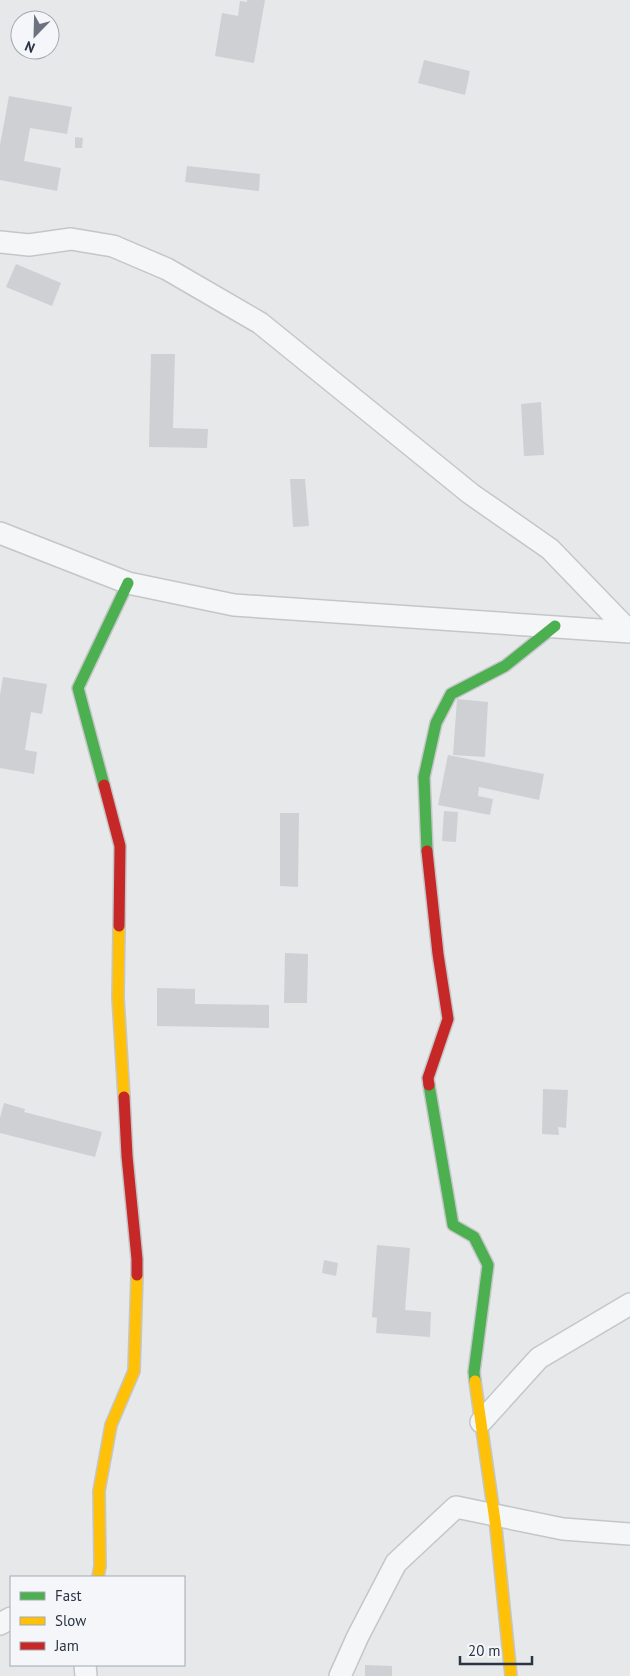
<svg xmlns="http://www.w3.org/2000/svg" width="630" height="1676" font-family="'PT Sans',sans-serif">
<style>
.building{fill:#ced0d3}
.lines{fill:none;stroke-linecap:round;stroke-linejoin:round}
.street-casing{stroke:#c4c6c8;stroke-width:24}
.fast-casing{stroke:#c4c6c8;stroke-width:14}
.slow-casing{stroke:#c4c6c8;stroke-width:14}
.jam-casing{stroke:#c4c6c8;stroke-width:14}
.street{stroke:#f5f6f7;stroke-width:21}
.fast{stroke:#4caf50;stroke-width:11}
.slow{stroke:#ffc107;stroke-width:11}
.jam{stroke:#c62828;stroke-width:11}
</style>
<rect width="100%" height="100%" fill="#e6e8ea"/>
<path class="building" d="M247,0H265L254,63L215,56L222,13L238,16L240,1L247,2Z
M424,60L470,71L465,95L418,83Z
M9,96L72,107L67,134L30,128L24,161L61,168L57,191L0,180V145Z
M75,137L83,138L82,148H75Z
M187,166L260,174L259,191L185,182Z
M16,264L61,283L52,306L6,287Z
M151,354H175L173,428L208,429L207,448L149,447Z
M541,402L544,455L524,456L521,404Z
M290,479H305L309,526L293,527Z
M3,677L47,684L42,714L31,712L25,750L37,752L34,774L0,768V695Z
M457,699L488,702L485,757L453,755Z
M448,755L544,774L539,800L479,787L478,796L493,799L490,815L438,805Z
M444,811L458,812L456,842L442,841Z
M280,813H299L298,887L280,886Z
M285,953L308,954L307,1003H284Z
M157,988L195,989V1004L269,1005V1028L157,1026Z
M543,1089L568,1090L566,1128L558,1127L559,1135L542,1134Z
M4,1103L25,1109L24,1112L102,1132L95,1157L0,1133V1118Z
M377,1245L410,1248L405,1310L431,1312L430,1337L376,1333L377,1318L372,1317Z
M324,1260L338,1263L336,1276L322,1273Z
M365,1665L392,1666V1676H365Z"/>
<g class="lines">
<defs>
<path id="street" d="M0,242L29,245L71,239L113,246L167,269L260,323L471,494L550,549L630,632
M0,533L128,583L234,605L630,632
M481,1422L539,1358L630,1304
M0,1624L11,1618
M85,1665L86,1676
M340,1676L358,1636L396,1563L456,1507L563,1529L630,1534"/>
<path id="fast" d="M104,785L78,688L128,583
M427,851L424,777L436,723L451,694L505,666L555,626
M429,1085L453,1225L474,1237L488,1265L474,1372L475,1381"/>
<path id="slow" d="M119,926L118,998L124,1097
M475,1381L496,1528L511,1676
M98,1577L100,1566L99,1491L111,1425L134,1371L137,1275"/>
<path id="jam" d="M104,785L120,846L119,926
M427,851L438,954L448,1019L428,1078L429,1085
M124,1097L127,1156L137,1259V1275"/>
</defs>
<use href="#street" class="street-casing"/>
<use href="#fast" class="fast-casing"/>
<use href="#slow" class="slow-casing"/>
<use href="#jam" class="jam-casing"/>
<use href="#street" class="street"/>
<use href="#fast" class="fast"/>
<use href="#slow" class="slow"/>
<use href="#jam" class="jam"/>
</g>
<rect x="10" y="1576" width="175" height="90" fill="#f4f6f9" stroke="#a4a8b1"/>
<rect x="20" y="1592" width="25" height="8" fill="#4caf50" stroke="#a4a8b1"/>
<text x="55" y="1601" font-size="15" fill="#2b3445">Fast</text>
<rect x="20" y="1617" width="25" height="8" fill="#ffc107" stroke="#a4a8b1"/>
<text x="55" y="1626" font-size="15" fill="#2b3445">Slow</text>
<rect x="20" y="1642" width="25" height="8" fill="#c62828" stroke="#a4a8b1"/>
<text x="55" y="1651" font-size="15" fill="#2b3445">Jam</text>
<g transform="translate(35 35) rotate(203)"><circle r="24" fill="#f4f6f9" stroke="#a4a8b1"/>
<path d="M0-4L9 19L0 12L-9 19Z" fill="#6c737f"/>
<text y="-8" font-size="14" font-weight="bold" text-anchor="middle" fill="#2b3445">N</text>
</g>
<path d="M460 1656v8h72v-8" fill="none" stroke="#2b3445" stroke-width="2.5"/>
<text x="468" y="1656" font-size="15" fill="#2b3445" stroke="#f4f6f9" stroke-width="4" paint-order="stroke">20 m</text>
</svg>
